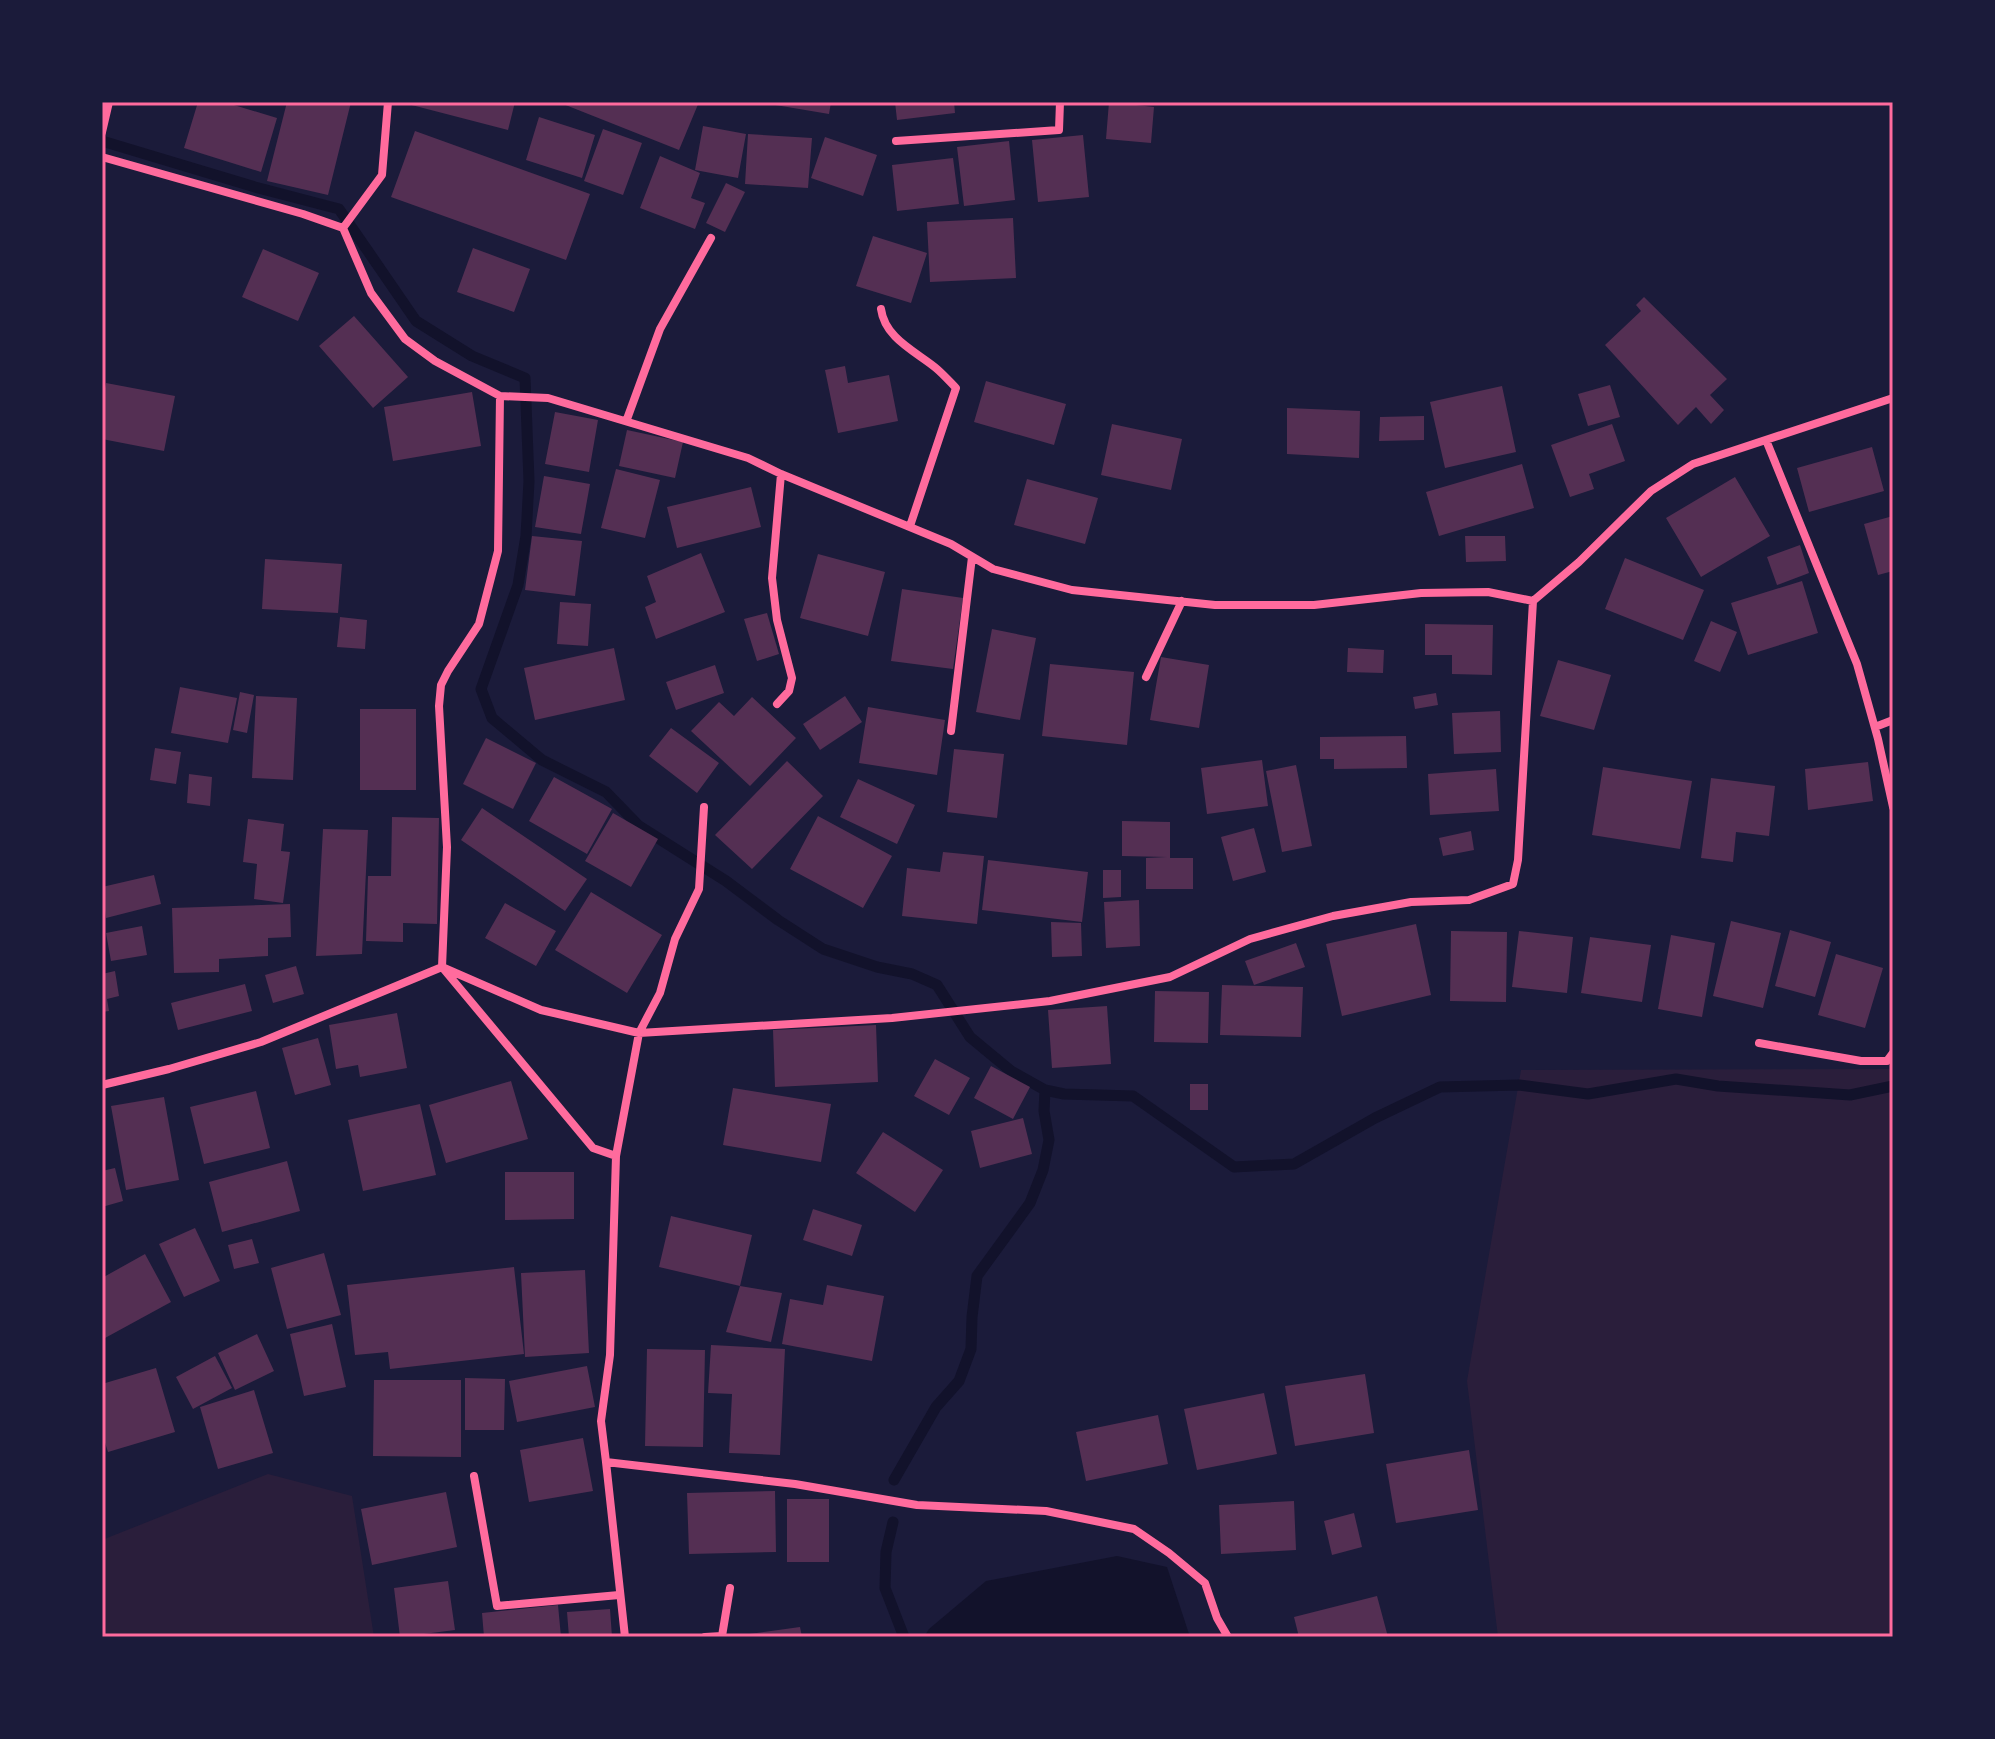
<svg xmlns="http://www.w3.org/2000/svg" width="1995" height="1739" font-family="'Work Sans',sans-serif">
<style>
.green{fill:#2a1e3b}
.water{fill:#12122b}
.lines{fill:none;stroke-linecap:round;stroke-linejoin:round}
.stream{stroke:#12122b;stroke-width:11}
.building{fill:#542f53}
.minor{stroke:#ff6b9d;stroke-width:8}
.neatline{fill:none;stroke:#ff6b9d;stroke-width:3}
</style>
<rect width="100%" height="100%" fill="#1b1b3a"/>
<path class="green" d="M1893,1069V1637H1498L1467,1381L1521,1070Z
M268,1474L352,1496L374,1637H102V1540Z"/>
<path class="water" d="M1117,1556L1167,1567L1190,1637H924L929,1629L986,1581Z"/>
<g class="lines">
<path class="stream" d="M102,141L255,187L339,209L416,321L472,356L525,378L529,481L526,536L518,585L481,689L492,718L542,760L606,792L639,826L726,881L778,920L823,949L877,967L912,974L937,985L970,1037L1011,1071L1045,1090L1064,1094L1133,1096L1234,1167L1294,1164L1375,1118L1440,1087L1519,1085L1588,1094L1676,1079L1718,1086L1850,1095L1893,1086
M894,1480L936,1407L959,1381L971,1349L972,1317L977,1276L1030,1203L1043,1170L1049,1140L1044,1111L1045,1090
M893,1522L886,1552L885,1588L904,1637"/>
</g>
<path class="building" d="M198,102H224L277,118L261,172L184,148Z
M287,102H351L328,195L267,181Z
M400,102H515L508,130Z
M558,102H699L679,150Z
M758,102H831L829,114Z
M895,102H954L955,113L897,120Z
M1109,102L1154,107L1151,143L1106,139Z
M539,117L595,135L582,178L526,160Z
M703,126L746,134L738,178L695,170Z
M603,129L642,143L623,195L584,181Z
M415,131L590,194L566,260L391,197Z
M748,134L812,138L808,188L745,184Z
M1083,135L1089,197L1038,202L1032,140Z
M825,137L877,155L863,196L811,178Z
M1009,141L1015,200L964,206L957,147Z
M660,156L700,173L691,198L705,203L695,229L640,208Z
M953,158L959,204L897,211L892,165Z
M726,183L745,192L725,232L706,223Z
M1013,218L1016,278L930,282L927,222Z
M873,236L927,253L911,303L856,286Z
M473,248L530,269L514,312L457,292Z
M263,249L319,273L298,321L242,297Z
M1644,297L1727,379L1710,395L1724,410L1711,424L1696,407L1678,425L1605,345L1641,311L1636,305Z
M354,316L408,377L373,408L319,346Z
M845,366L848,383L889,375L898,421L838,433L825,370Z
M986,381L1066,404L1054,445L974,422Z
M106,383L175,396L164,451L102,439V404Z
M1610,385L1620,417L1588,426L1578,394Z
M1502,386L1516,452L1445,468L1430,402Z
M472,392L481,446L393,461L384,407Z
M1287,408L1360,411L1359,458L1287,454Z
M555,412L598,420L589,472L545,464Z
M1424,416V440L1379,441L1380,417Z
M1112,424L1182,439L1171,490L1101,475Z
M1612,424L1625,461L1589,474L1594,489L1570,497L1551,445Z
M627,430L683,442L675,478L619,466Z
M1872,447L1884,491L1809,512L1797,468Z
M1522,464L1534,508L1439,536L1426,492Z
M616,469L660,480L645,538L601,528Z
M544,476L590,484L581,534L535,527Z
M1735,477L1770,536L1701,577L1666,518Z
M1027,479L1098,498L1085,544L1014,525Z
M751,487L761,527L677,548L667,507Z
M1893,516V571L1878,575L1864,524Z
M532,536L582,541L575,596L525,590Z
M1465,536H1505L1506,561L1466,562Z
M1800,545L1809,573L1777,585L1767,557Z
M701,553L725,612L656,639L645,607L656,602L647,576Z
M818,554L885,572L868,636L800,618Z
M1625,558L1704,590L1683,640L1605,609Z
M265,559L342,564L338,613L262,609Z
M1802,581L1818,633L1748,655L1731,603Z
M902,589L963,598L953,669L891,661Z
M560,602L591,604L588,646L557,644Z
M767,613L779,654L757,661L744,619Z
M340,617L367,620L365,649L337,647Z
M1711,621L1737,632L1720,672L1694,661Z
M1425,624L1493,625L1492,675L1452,674V655H1425Z
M992,629L1036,638L1020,720L976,712Z
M614,648L625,700L535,720L524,668Z
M1348,648L1384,650L1383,673L1347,672Z
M1161,657L1209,665L1199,728L1150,720Z
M1558,660L1611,675L1594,730L1540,716Z
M1050,664L1134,672L1127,745L1042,736Z
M715,665L724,693L676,710L666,682Z
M180,687L237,698L228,743L171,733Z
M240,692L254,695L247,733L233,730Z
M1436,693L1438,705L1415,709L1413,697Z
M256,696L297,698L293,780L252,778Z
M845,696L862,722L820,750L803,724Z
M752,697L796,738L750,786L691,731L719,702L734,716Z
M868,707L945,720L937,775L859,763Z
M360,709H416V790H360Z
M1500,711L1501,752L1454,754L1452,713Z
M671,728L719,763L697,793L649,756Z
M1406,736L1407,768L1334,769V759H1320V737Z
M486,738L536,763L513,809L463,784Z
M155,748L181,752L176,784L150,780Z
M954,749L1004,754L997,818L947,812Z
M1262,760L1268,806L1207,814L1201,768Z
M787,761L823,796L752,869L715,835Z
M1868,762L1873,801L1808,810L1805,769Z
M1296,765L1312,846L1282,852L1266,771Z
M1603,767L1692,781L1680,849L1592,835Z
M1496,769L1499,811L1430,815L1428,774Z
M189,774L212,777L210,806L187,803Z
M554,777L612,809L587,854L529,821Z
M1711,778L1775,786L1769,836L1736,832L1733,862L1701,858Z
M858,779L915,805L897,844L840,817Z
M482,808L587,879L565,911L461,840Z
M613,813L658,839L631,887L585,861Z
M818,816L892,856L863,908L790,869Z
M392,817L439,818L437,924L403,923V942L366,941L368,876H391Z
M248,819L284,824L281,851L290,852L283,903L254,899L257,864L243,862Z
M1122,821L1170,822V858H1193V889H1146V858L1167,857L1122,856Z
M1254,828L1266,872L1233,881L1221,837Z
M323,829L368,830L362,954L316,956Z
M1471,831L1474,850L1443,856L1439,838Z
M943,852L984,856L977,924L902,916L907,868L940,872Z
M988,860L1088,872L1082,922L982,910Z
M1103,870H1121V897L1103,898Z
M154,875L161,904L106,918L102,887Z
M591,892L662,935L627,993L555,950Z
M1139,900L1140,946L1106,948L1104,902Z
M505,903L556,931L536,966L485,938Z
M290,904L291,937L268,938V956L219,959V972L174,973L172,908Z
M1731,921L1781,933L1763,1008L1713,996Z
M1051,922L1081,923L1082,956L1052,957Z
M1416,924L1431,995L1342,1016L1326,944Z
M142,926L147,955L111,961L106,933Z
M1790,930L1831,942L1815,997L1775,986Z
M1451,931L1507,932L1506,1002L1450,1001Z
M1519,931L1573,937L1567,993L1512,987Z
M1671,935L1715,943L1702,1017L1658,1009Z
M1590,937L1651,945L1642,1002L1581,993Z
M1296,943L1305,967L1254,985L1245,961Z
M1836,954L1883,968L1865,1028L1818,1015Z
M296,966L304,994L273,1003L265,975Z
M115,971L119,996L107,999L109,1011L102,1012V974Z
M245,984L252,1011L178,1030L171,1003Z
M1222,985L1303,987L1301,1037L1220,1035Z
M1155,991L1209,992L1208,1043L1154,1042Z
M1107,1006L1111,1064L1052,1068L1048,1010Z
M397,1013L407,1068L360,1077L358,1065L336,1069L329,1025Z
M876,1025L878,1082L775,1087L773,1030Z
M318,1038L331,1085L295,1095L282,1048Z
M935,1059L970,1078L949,1115L914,1096Z
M991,1066L1030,1087L1013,1119L974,1098Z
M511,1081L528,1139L446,1163L429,1105Z
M1190,1084H1208V1110H1190Z
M733,1088L831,1104L821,1162L723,1145Z
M256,1091L270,1148L204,1164L190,1107Z
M164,1097L179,1180L126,1190L111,1106Z
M420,1104L436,1175L363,1191L348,1120Z
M1023,1118L1032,1154L980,1168L971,1131Z
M883,1132L943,1170L915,1212L856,1173Z
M287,1161L300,1211L222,1232L209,1182Z
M115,1168L123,1201L102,1207V1171Z
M505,1172H574V1219L505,1220Z
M813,1209L862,1225L852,1256L803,1240Z
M671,1216L752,1235L740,1286L782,1293L771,1342L726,1332L740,1286L659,1267Z
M195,1228L220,1281L184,1297L159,1244Z
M252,1239L259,1263L234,1269L228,1245Z
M324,1253L341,1315L287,1329L271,1268Z
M145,1254L171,1302L105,1338L102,1332V1278Z
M514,1267L524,1354L390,1369L388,1352L355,1355L347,1285Z
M585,1270L589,1353L525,1357L521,1273Z
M827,1285L884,1296L872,1361L782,1344L790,1299L823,1305Z
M332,1324L346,1387L304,1396L290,1334Z
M257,1334L274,1371L235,1390L218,1353Z
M711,1345L785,1349L780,1455L729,1453L732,1394L708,1393Z
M647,1349L705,1350L703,1447L645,1446Z
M215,1356L232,1388L193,1409L176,1377Z
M587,1366L595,1407L517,1422L509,1381Z
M156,1368L175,1432L108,1452L102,1433V1384Z
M1365,1374L1374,1433L1295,1446L1285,1386Z
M465,1378L505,1379L504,1430H465Z
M374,1380H461V1457L373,1456Z
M254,1390L273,1453L218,1469L200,1407Z
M1264,1393L1277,1454L1197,1470L1184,1409Z
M1158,1415L1168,1464L1086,1481L1076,1432Z
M583,1438L593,1491L529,1502L520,1450Z
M1469,1450L1478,1510L1396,1523L1386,1464Z
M775,1491L776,1552L689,1554L687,1493Z
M446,1492L457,1547L372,1565L361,1509Z
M787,1499H829V1562H787Z
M1294,1501L1296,1550L1221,1554L1219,1505Z
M1354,1513L1362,1547L1332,1555L1324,1521Z
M448,1581L455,1630L400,1637L394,1588Z
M1377,1596L1388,1637H1299L1294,1617Z
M558,1605L561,1637H484L482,1613Z
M610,1609L612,1637H569L567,1612Z
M800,1627L802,1637H743L742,1635Z"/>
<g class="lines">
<path class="minor" d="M102,132L109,102
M896,141L1059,130L1060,102
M102,157L303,214L343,228L371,293L405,339L435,361L500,396L548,398L748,458L781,474L951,544L993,569L1072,590L1215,605H1314L1421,593L1488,592L1533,601
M343,228L382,175L388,102
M881,309C885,339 917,352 937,369C944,375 950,382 956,388L910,526
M500,396L498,551L479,624L448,671L441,685L439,706L447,847L442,967L593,1148L616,1156
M627,419L660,329L711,238
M1766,440L1857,664L1878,739L1893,807
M1146,677L1182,601
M777,704L789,691L792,678L777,620L772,578L781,474
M1875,727L1893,720
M951,731L972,557
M704,807L699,889L675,939L660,993L639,1033L616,1156L610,1355L601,1421L606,1462L795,1484L917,1505L1046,1511L1134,1529L1169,1553L1205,1583L1217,1618L1228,1637
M1759,1043L1861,1061H1887L1893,1053
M102,1085L169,1069L261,1042L442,967L541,1010L639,1033L892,1018L1050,1001L1170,977L1250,939L1333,916L1411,902L1469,900L1513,884L1518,860L1533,601L1579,562L1651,491L1693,464L1893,398
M606,1462L625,1637
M474,1476L497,1606L619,1595
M705,1637L722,1636L730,1588"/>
</g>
<rect width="1995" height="1739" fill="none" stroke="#1b1b3a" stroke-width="208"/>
<rect x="104" y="104" width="1787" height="1531" class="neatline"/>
</svg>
